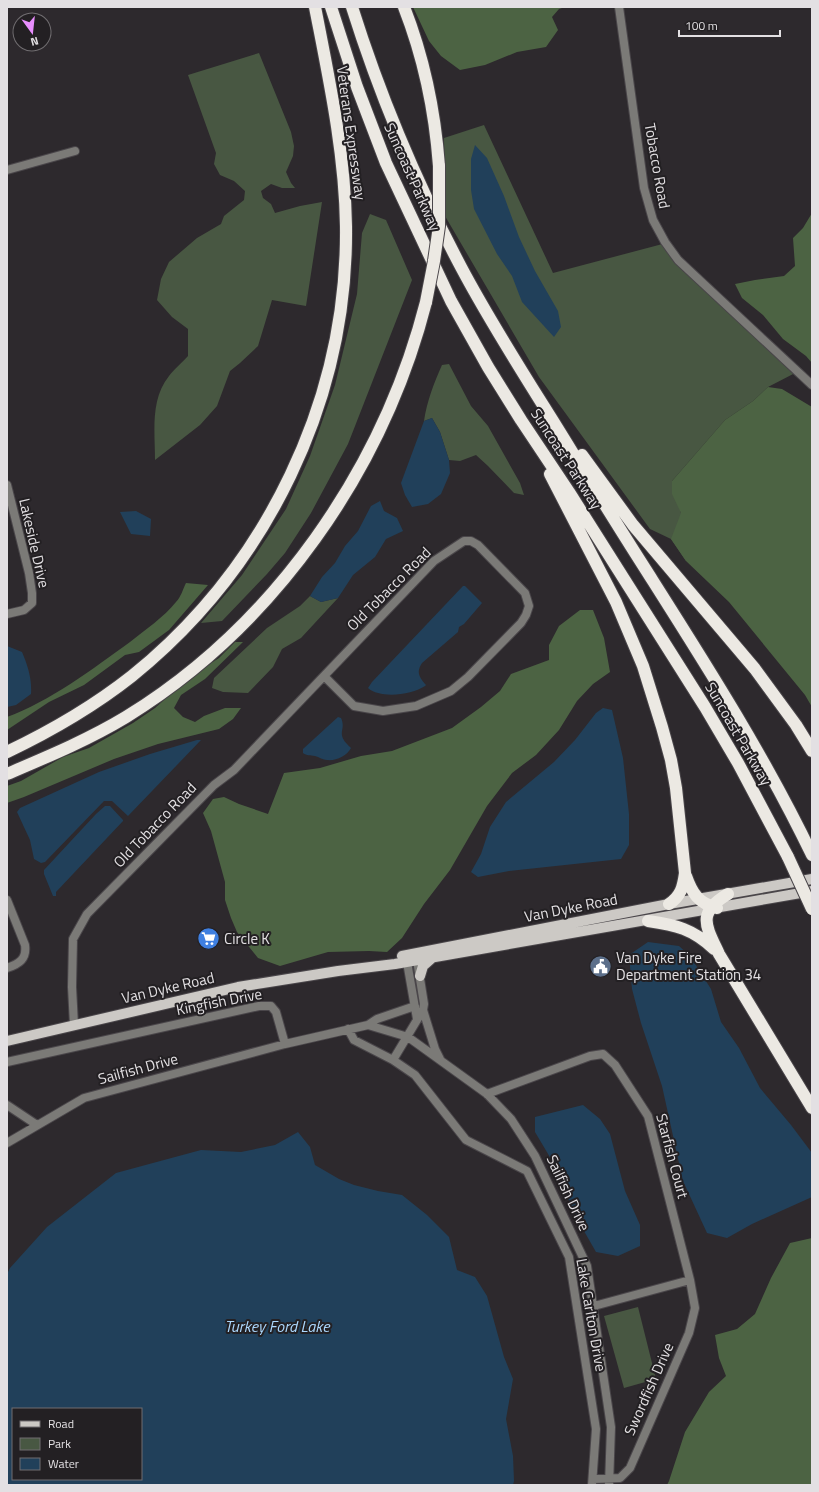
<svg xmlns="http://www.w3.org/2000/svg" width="819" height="1492" font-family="'Titillium Web',sans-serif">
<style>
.green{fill:#485742}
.forest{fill:#4c6343}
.water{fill:#21405a;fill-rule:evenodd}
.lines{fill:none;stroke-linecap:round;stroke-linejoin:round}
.minor-casing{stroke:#4a464a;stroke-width:10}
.major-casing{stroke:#4a464a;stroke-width:12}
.highway-casing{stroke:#4a464a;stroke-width:14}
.minor{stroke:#7b7a77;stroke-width:8}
.major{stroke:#ccc9c5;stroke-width:10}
.highway{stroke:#ece9e3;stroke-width:12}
.highway-bridge-casing{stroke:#4a464a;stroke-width:14;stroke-linecap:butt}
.highway-bridge{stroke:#ece9e3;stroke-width:12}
.labels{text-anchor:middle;stroke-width:4;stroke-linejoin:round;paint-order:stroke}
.street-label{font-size:15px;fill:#e3e0e3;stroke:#232023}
.poi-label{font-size:15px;fill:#e3e0e3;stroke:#232023;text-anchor:start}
.water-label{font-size:16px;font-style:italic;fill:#acd8fe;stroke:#232023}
</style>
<rect width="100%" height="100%" fill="#2d292d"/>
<path class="green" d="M259,53L291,132L294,146L293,156L286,172L291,183L295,188H282L271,184L261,191L263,198L271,204L275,213L300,206L322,202L306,306L272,300L258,346L240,363L230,371L217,406L200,425L155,460C155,431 150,400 169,376C174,369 182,363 188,356V329L172,317L157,300L161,279L169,262L197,238L221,224L224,216L244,200L245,191L234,181L220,175L214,164L216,153L188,75Z
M484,125L553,273L670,242L686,264L797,372L768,387L753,401L725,420L672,481L681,513L686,561L671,539L650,529L539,377L445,216L444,138Z
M370,214L386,220L412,280L348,444L311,513L285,553L267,574L222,621L201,623L242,575L286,509L310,456L335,385L357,294L362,233Z
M449,364L471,406L488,426L520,483L524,495L514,493L488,466L476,455L460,461L449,460L440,432L432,418L424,421C427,401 434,383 442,365Z
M310,596L321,602L338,598L301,638L282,649L273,667L248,693L223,692L212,688L214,678L231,662L267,628L300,606Z
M638,1307L656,1379L624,1388L604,1316Z"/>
<path class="forest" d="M413,7H565L559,9L552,17L558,30L546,47L517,52L485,65L460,70L441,56L429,41Z
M812,213V363L806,356L783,339L763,315L742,298L735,284L755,280L784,276L795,266L793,238L803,228Z
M768,387L782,389L812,407V707L805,695L729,602L686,561L671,539L681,513L672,494V481L725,420L753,401Z
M186,583L208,585L169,630L139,652L125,655L84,685L49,702L7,730V717C49,702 94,668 130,642C145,630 164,617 176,602C181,597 183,589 186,583Z
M580,610H593L604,638L610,672L593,684L577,701L559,730L536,755L512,773L487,806L450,870L424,904L402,938L387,952L369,951L328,952L280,966L258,958L237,932L231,918L225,900V882L211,831L203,813L213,799L224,797L239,804L268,814L284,773L320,768L361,756L392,751L452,728L481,707L500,691L511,674L549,660V645L559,626Z
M235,642H243L205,679L181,695L174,708L183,717L195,722L204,716L225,708H241L233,719L219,729L158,744L114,759L24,797L7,803V786L21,781L63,757L89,748L133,723L155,708L192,675L219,658Z
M812,1238V1485H667L669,1481L685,1432L709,1392L726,1376L719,1358L715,1335L737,1329L755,1314L771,1278L790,1243Z"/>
<path class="water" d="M475,145L487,158L504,196L519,237L535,271L558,311L561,327L554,337L522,302L512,276L497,254L474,209L471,190V159Z
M432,418L440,432L449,460L450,473L441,494L428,504L412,507L405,495L401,483L424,421Z
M380,501L384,511L397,518L403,531L386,539L375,557L353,575L338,598L321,602L310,596L322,577L335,563L345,546L358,531L371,506Z
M136,511L151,519L150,536L131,534L120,512Z
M463,586H465L482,603L464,624L459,627L458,632L422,663C416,672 419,677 426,685L425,686C412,695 380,699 368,688L372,682Z
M7,646L22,652C28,666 32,679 31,694L16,705L7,707Z
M603,708L612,710L623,758L629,814V845L621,859L509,871L478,877L471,872L481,854L490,827L506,802L554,762L575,740L596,713Z
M338,717L341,718C347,731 334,733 351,748C347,756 336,761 327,760C323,760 319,757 315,756C310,755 307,756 303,753V749Z
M197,740H201L128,816L112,801H104L45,862L41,863L34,859L30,840L17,812L20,808L99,772L150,754Z
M105,806H110L123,820V821L56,892V896H53L44,874V870L96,814Z
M648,942L679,946L690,956L711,989L721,1022L739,1048L760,1088L791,1125L812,1153V1197L752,1224L727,1238L707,1233L683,1181L662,1086L641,1023L632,989L629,955Z
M583,1105L600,1119L610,1134L625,1191L640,1225V1246L618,1256L596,1252L576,1217L554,1164L535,1132V1117Z
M298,1132L310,1147L315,1165L339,1179L354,1185L378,1191L402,1195L427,1215L449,1237L457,1270L475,1277L487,1296L504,1357L513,1379L506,1419L513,1456L514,1481L513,1485H7V1274L10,1268L47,1227L116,1173L201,1150L241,1152L275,1145ZM13,1409H141V1479H13Z"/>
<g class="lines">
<defs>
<path id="minor" d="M619,7L644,188L653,220L665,242L678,260L812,385
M7,170L75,151
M7,485L29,573L32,593V603L24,610L7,614
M7,900L25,945C27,959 19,964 7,968
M423,1010L435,1049L440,1059
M74,1025L72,987L73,939L87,914L214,785L234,770L434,561L464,541H471L478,545L525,593L529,606L526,615L521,623L468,677L451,691L416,706L383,711L354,706L324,676
M368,1025L377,1019L415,1006
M348,1029L354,1040L393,1060L415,1075L466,1140L527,1171L569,1257L596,1429L592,1485
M393,1060L423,1010L424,1004L417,960L412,954L407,962L417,1019
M7,1062L259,1006H271L276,1012L285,1044
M487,1094L590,1056L603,1054L615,1065L648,1116L690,1280L695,1308L689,1333L630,1468L620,1478L593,1479
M7,1105L37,1125
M7,1143L84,1098L285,1044L368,1025L408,1037L487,1094L511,1119L535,1156L587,1266L611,1427L609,1485
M594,1306L690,1280"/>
<path id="major" d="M402,956L669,904L812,879
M420,976L423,966L432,958
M7,1041L238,987L338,971L395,964L812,891"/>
<path id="highway" d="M331,7L357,87L386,163L451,301L488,367L521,420L569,492L705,707L738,763L788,857
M352,7C380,96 417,184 461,267C489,320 521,370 553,421C584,471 614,520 646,570C705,663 764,755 812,855
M404,7C424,58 435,112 439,166
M582,455L633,525L755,669L796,725L812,751
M550,474L616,602L643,666L662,727L671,760L676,788L685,873C683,887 681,896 669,904
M7,752C51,731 94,706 132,676C267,567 348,400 346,226C345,153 329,79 315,7
M7,774C47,757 88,740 126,717C274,626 383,470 426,302
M686,876C692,893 698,903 717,908
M728,894C696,913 706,926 719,954L812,1108
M648,921C676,925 693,929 714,949"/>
</defs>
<use href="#minor" class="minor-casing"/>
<use href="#major" class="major-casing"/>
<use href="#highway" class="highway-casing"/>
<use href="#minor" class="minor"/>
<use href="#major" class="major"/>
<use href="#highway" class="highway"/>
<defs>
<path id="highway-bridge" d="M426,302L434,261L439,226V166
M788,857L812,909"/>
</defs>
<use href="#highway-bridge" class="highway-bridge-casing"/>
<use href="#highway-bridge" class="highway-bridge"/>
</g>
<defs>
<symbol id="supermarket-disc" viewBox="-11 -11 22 22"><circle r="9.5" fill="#3f7fe0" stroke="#232023"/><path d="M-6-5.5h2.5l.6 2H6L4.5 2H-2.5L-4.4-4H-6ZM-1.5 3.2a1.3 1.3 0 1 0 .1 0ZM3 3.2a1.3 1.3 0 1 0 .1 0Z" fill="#fff"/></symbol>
<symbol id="civic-disc" viewBox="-11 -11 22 22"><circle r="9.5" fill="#5c6f8a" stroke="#232023"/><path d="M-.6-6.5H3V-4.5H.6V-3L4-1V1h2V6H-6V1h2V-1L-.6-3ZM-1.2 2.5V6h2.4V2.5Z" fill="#fff"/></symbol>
</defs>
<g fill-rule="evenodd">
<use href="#supermarket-disc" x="196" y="926" width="25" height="25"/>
<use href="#civic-disc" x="588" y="954" width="25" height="25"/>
</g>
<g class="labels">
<g class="street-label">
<text transform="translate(351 133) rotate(82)" y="5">Veterans Expressway</text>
<text transform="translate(657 166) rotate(80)" y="5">Tobacco Road</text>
<text transform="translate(412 177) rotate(66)" y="5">Suncoast Parkway</text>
<text transform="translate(566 459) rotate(57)" y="5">Suncoast Parkway</text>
<text transform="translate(34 543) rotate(77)" y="5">Lakeside Drive</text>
<text transform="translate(389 589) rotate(-45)" y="5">Old Tobacco Road</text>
<text transform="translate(738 734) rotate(60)" y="5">Suncoast Parkway</text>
<text transform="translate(155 825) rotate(-46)" y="5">Old Tobacco Road</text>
<text transform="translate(571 908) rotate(-11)" y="5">Van Dyke Road</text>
<text transform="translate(168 988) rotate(-13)" y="5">Van Dyke Road</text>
<text transform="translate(219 1002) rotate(-11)" y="5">Kingfish Drive</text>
<text transform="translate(138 1069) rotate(-15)" y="5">Sailfish Drive</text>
<text transform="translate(672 1156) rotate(75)" y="5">Starfish Court</text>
<text transform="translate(568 1193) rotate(65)" y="5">Sailfish Drive</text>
<text transform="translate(591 1315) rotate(80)" y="5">Lake Carlton Drive</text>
<text transform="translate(649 1389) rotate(-66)" y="5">Swordfish Drive</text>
</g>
<g class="poi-label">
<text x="224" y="944">Circle K</text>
<text x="616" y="963">Van Dyke Fire<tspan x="616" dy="17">Department Station 34</tspan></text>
</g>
<g class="water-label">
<text x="277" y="1332">Turkey Ford Lake</text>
</g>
</g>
<rect width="819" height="1492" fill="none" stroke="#e3e0e3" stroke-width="16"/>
<rect x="12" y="1408" width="130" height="72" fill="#232023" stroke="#706d70"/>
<rect x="20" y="1421" width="20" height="6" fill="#ccc9c5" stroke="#706d70"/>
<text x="48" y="1428" font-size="12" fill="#e3e0e3">Road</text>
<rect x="20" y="1438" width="20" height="12" fill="#485742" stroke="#706d70"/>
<text x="48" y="1448" font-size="12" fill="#e3e0e3">Park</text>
<rect x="20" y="1458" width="20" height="12" fill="#21405a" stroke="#706d70"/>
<text x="48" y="1468" font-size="12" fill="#e3e0e3">Water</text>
<g transform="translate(32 32) rotate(165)"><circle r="19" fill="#232023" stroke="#706d70"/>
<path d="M0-3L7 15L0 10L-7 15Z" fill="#e98efe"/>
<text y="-6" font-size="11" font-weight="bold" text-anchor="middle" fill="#e3e0e3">N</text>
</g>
<path d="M679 30v6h101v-6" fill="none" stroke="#e3e0e3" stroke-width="2"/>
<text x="685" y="30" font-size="12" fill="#e3e0e3" stroke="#232023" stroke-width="3" paint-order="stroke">100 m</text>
</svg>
